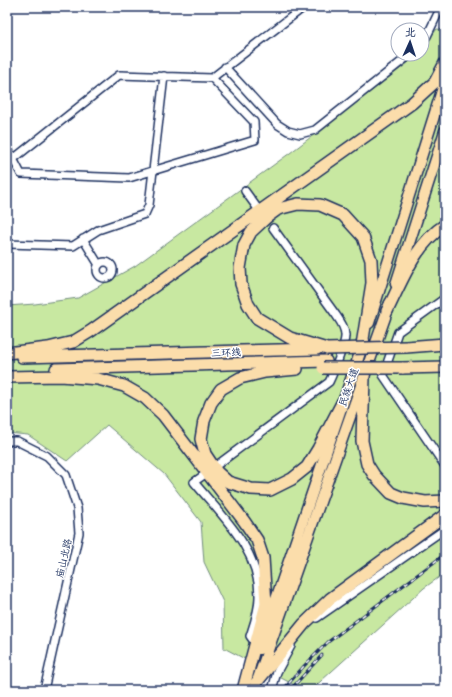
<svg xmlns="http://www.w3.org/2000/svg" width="452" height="697" font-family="Mali,'LXGW WenKai TC',sans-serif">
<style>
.green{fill:#c8e8a1;stroke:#728c80}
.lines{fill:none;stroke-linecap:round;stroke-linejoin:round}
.minor-casing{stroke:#1b2f5e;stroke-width:10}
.primary-casing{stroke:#1b2f5e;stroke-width:13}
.trunk-casing{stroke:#1b2f5e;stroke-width:14}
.minor{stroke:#fff;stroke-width:7}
.primary{stroke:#fbddab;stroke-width:10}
.trunk{stroke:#fbddab;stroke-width:11}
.rail-casing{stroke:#1b2f5e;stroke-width:3}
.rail{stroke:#fff;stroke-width:1.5;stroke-dasharray:4.5;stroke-linecap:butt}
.trunk-bridge-casing{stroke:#1b2f5e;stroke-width:14;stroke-linecap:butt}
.trunk-bridge{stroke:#fbddab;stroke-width:11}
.labels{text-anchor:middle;stroke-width:3;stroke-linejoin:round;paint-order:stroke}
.street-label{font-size:10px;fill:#1b2f5e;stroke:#fff}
</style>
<rect width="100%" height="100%" fill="#fff"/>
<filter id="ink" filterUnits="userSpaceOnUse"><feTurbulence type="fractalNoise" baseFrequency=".025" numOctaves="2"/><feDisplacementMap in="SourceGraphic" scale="8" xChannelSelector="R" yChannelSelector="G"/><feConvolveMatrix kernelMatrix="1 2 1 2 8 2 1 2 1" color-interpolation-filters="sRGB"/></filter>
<g filter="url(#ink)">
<path class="green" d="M437,29L445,30V573L424,588L311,690H304L224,648L223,602L204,562L201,522L164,474L107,425L67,461L28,435L7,433V306L35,304L78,298L135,266L290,153L409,62L416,54H422V47Z"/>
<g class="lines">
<defs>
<path id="minor" d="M422,42L427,36L441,7
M225,67L277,124L288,131L300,134L315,130L411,54
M7,147L21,174L129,178L255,140L254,122L212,78
M7,164L119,75L212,78L304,7
M245,191L258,209
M83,239L99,265
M7,244L73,246L98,230L145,214L149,205L164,76
M97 270a8 8 0 1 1 16 0a8 8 0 1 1-16 0Z
M445,298L398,332L383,375L445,466
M7,441H17L47,456L66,475L77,508L79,533L44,690
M217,465L329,382C333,374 346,342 345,335C345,327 340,321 336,315L273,228
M204,475L194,482C222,516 260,550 259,597C259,611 254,624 250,636L255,643
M317,618L445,529
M272,690L277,672L291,646"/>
<path id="primary" d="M396,284L445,131
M369,323L445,81
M259,649L364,341
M254,690L390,303"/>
<path id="trunk" d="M387,311C402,281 415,244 445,225
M406,347L445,344
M327,349L290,338L257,318L248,304L241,284L240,268L244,245L251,232L267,217L278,209L298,204L320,205L343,215L363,237L371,260L372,283L362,345
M7,353L48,348L73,342L91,331L412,103L435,82L445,63
M22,357L317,349
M402,368L445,367
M56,369L326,361
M297,369L265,372L240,378L221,389L211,403L204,421L201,439L205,454L217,472L228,482L251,489L270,490L292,479L307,467L318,449L343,401
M7,377L61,376L98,379L124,386L145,398L163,415L244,521L257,540L263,558L266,604L243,690
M364,378L362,441L367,464L374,475L391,493L403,498L425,502L445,501
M256,683L304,624L330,599L445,515"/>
</defs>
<use href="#minor" class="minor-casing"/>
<use href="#primary" class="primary-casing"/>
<use href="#trunk" class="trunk-casing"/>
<use href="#minor" class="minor"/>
<use href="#primary" class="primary"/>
<use href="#trunk" class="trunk"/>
<defs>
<path id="rail" d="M283,690L304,666L328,642L445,554
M290,690L322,655"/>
</defs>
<use href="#rail" class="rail-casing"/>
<use href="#rail" class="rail"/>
<defs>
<path id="trunk-bridge" d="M327,349L406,347
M323,368H402"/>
</defs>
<use href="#trunk-bridge" class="trunk-bridge-casing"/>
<use href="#trunk-bridge" class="trunk-bridge"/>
</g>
</g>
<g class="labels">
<g class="street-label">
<text transform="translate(226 352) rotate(-2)" y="4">三环线</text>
<text transform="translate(348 387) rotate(-71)" y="4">民族大道</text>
<text transform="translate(63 558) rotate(-77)" y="4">庙山北路</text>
</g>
</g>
<rect width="452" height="697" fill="none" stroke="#fff" stroke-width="24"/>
<rect x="12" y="12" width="428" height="673" fill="none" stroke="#1b2f5e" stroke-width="1.5" filter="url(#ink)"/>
<g transform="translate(410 42) rotate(3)"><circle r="19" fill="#ffffff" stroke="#a4acbf"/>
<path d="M0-3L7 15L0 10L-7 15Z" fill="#1b2f5e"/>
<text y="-6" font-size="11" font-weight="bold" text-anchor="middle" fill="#1b2f5e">北</text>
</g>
</svg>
